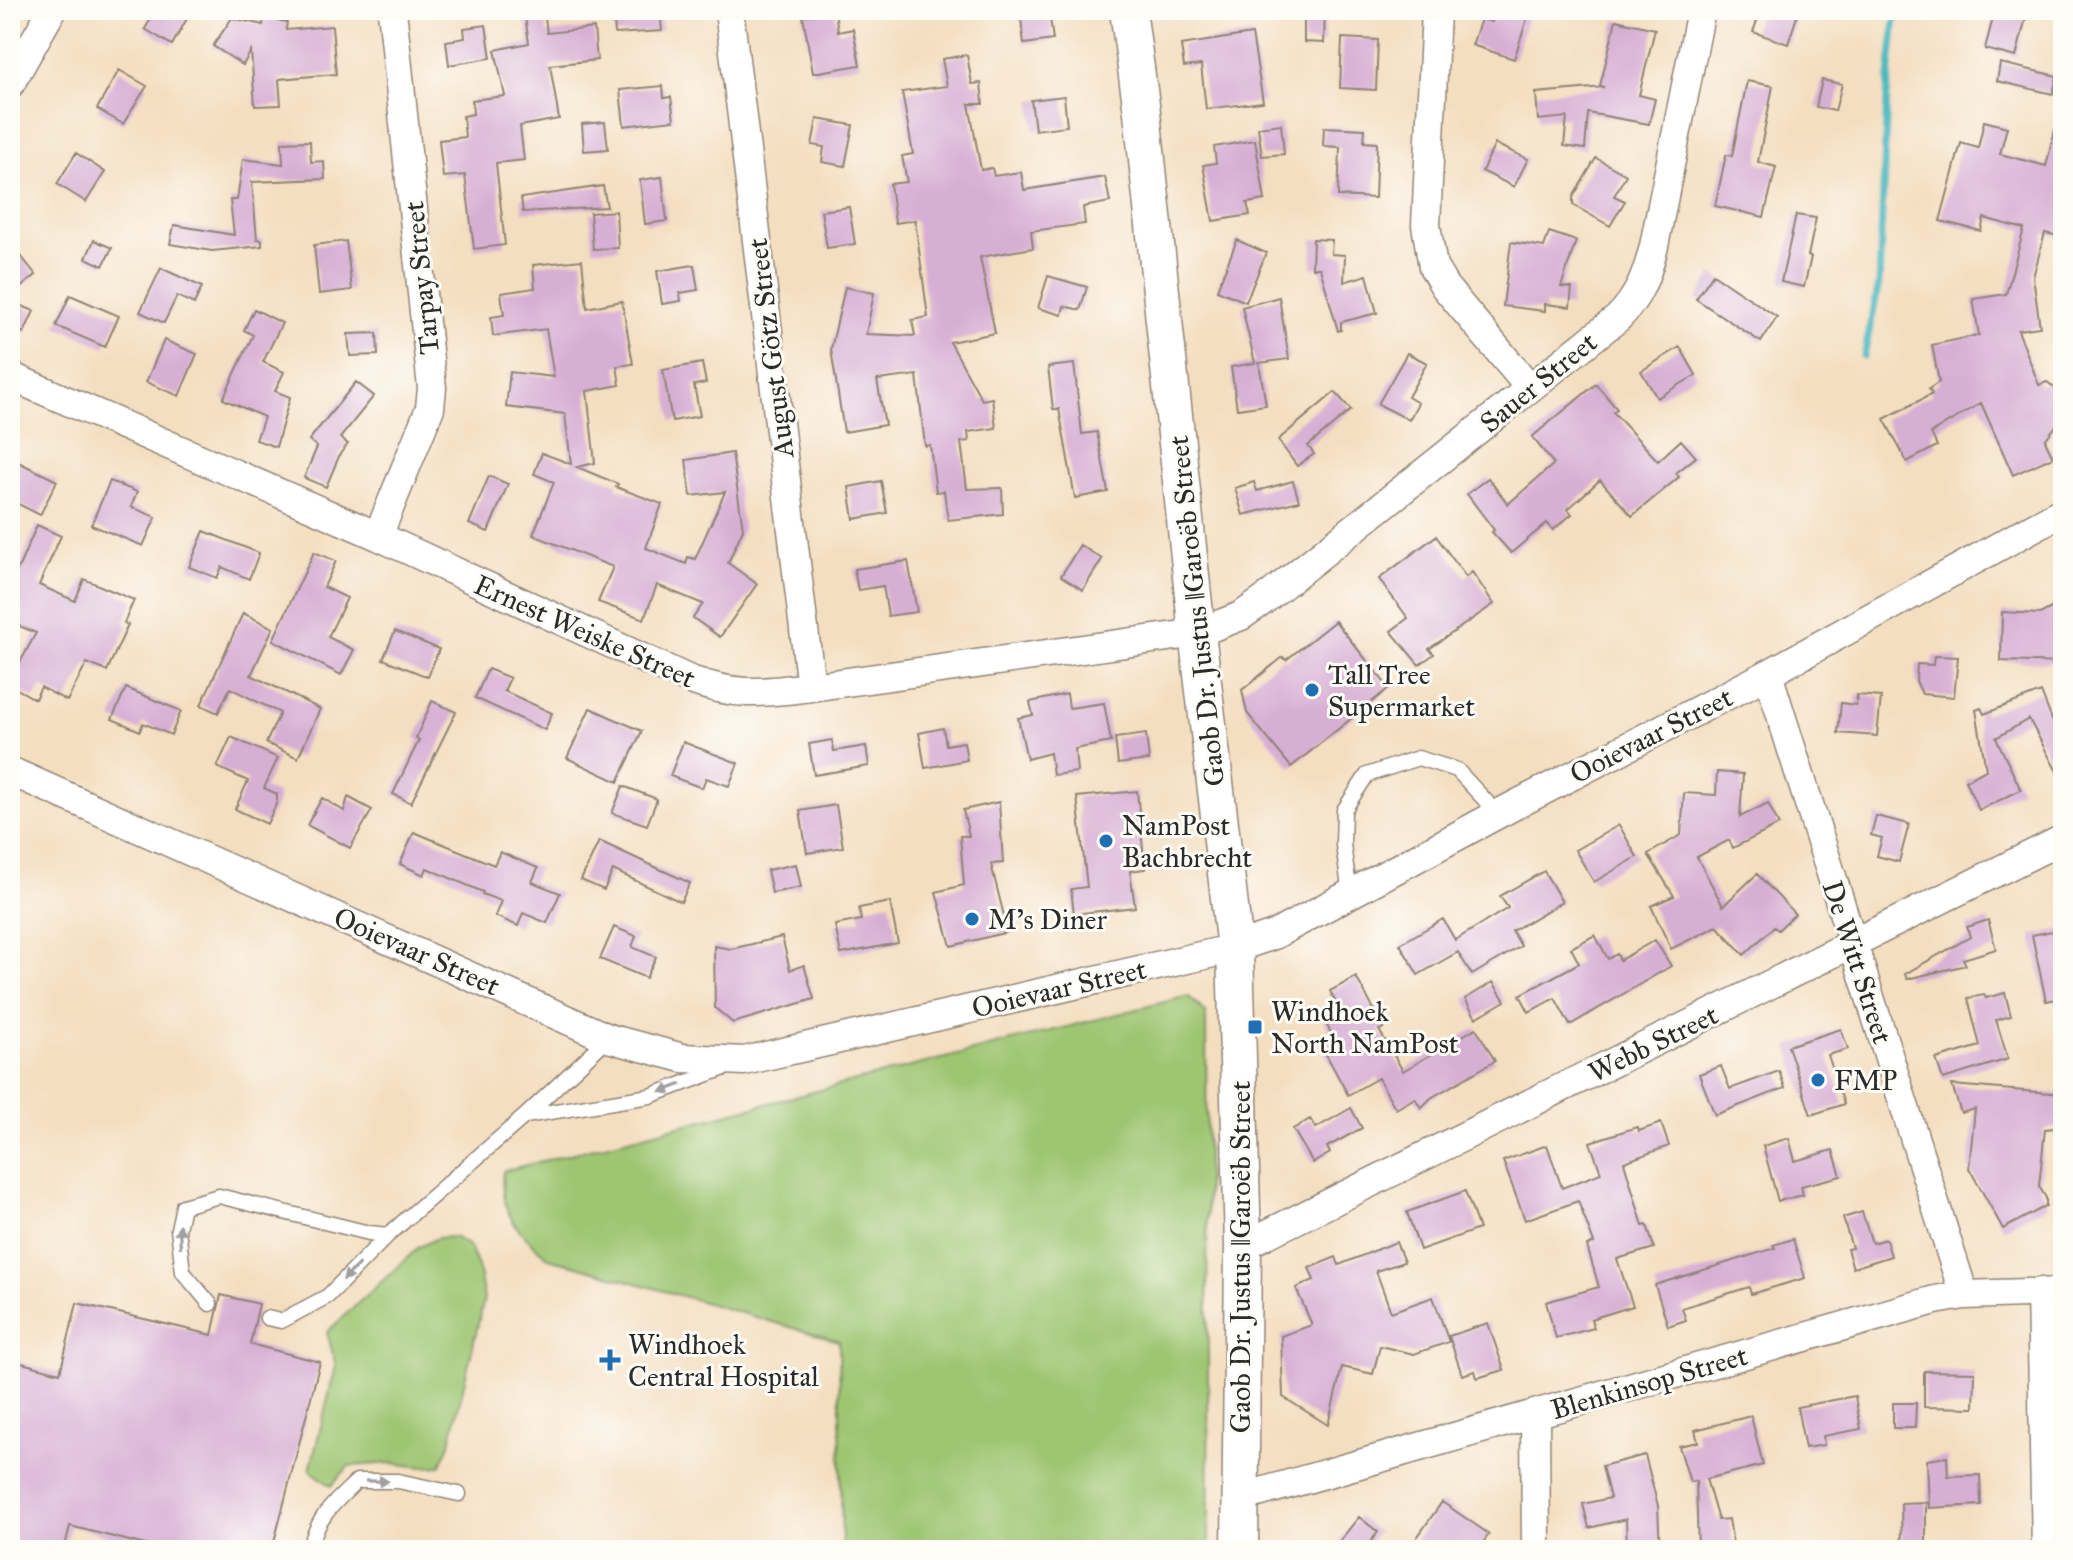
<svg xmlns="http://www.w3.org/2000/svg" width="2073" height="1560" font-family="'IM FELL Great Primer',serif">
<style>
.green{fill:#9ec672;stroke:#64784e;stroke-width:2}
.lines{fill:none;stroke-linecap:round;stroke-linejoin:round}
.stream{stroke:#46b6bd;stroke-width:7}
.building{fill:#d7aed4}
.service-casing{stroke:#908476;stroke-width:17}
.minor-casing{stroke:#908476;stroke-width:31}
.tertiary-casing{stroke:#908476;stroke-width:39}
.service{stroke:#fff;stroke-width:14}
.minor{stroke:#fff;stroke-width:28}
.tertiary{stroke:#fff;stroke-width:36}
.oneway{fill:#a0a0a0}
.poi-dot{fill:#1f6fb2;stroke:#fdfcf7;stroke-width:3}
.labels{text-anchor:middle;stroke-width:6;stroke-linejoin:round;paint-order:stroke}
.street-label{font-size:28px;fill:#2b2b2b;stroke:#fdfcf7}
.poi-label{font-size:28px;fill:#2b2b2b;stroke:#fdfcf7;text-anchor:start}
</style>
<rect width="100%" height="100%" fill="#fdfcf7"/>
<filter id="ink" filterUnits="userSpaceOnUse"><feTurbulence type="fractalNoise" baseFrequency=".0125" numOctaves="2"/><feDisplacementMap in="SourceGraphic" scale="16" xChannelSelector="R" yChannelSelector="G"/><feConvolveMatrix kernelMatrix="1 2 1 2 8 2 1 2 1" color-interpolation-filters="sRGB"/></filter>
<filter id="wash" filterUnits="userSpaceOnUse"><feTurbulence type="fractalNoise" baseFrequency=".006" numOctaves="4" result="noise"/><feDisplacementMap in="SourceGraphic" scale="32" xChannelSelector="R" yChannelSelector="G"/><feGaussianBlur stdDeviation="1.8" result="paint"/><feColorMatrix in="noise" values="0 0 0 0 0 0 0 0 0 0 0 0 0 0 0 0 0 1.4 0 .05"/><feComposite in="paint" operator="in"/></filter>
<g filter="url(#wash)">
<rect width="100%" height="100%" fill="#f4dec0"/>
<path class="green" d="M1188,996L1206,1013L1209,1550H842L839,1341L549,1258C518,1233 498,1212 503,1171Z
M454,1237L469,1246L478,1266L484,1299L449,1447L440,1466L421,1467L393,1463L349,1466L331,1486L310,1470L336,1366L327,1332L419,1247L437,1238Z"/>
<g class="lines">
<path class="stream" d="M1864,356L1879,283L1887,96L1896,10"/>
</g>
<g id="blocks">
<path class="building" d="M156,10H192L172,45L145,29Z
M524,10H544L547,33L594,28L597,60L550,65L559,119L520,126L524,160L496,163L505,245L474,249L465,175L443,177L439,140L465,137L463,116L473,114L472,100L505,96L495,50L529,43Z
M613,10H660L662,31L615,34Z
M1020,10H1049L1053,40L1024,44Z
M1496,10H1530L1514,59L1472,45L1481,19L1492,22Z
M1761,10H1799L1788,44L1753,32Z
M1995,10H2028L2016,57L1985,49Z
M835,11L838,32L853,29L860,65L813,73L803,16Z
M1304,11H1325L1324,43L1304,42Z
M232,18L263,25L264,18L287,22L286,30L332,26L336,74L279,79L281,105L255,106L251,51L243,65L213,46Z
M1616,20L1655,29L1639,95L1655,99L1649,124L1588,113L1585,149L1564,146L1567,117L1538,120L1536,93L1604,87L1600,86Z
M486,25L491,58L449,65L446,41L465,38L464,28Z
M1252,34L1263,102L1206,109L1201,65L1184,67L1181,45Z
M1342,38L1378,40L1376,90L1340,88Z
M967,55L972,84L981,83L983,104H969L981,170L992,168L994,176L1021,172L1024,190L1105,177L1110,202L1083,207L1085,224L1031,231L1033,248L980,257L995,333L950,342L982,400L992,398L996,428L968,432L969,441L961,442L967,489L1002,488L1003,514L948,520L944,491L936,492L930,445L925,446L917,375L877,380L885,425L844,432L831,349L845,287L874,293L866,334L915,336L912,320L928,317L915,220L895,223L890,184L907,182L902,156L913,154L902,92L947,86L942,59Z
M2000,63L2057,76L2053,94L1997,81Z
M119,70L147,86L123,124L97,109Z
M1822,80L1842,84L1835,111L1816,107Z
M1747,81L1773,86L1758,162L1776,167L1764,217L1715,206L1726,155L1732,156Z
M663,86L664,98L671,97L674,120L624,126L620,90Z
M1064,96L1067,126L1035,130L1031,100Z
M817,119L853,125L845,166L822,162L824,147L812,145Z
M1984,121L2007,127L2000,154L2046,166L2056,126H2063V237L2045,233L2033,277L2040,327L2018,330L2039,385L2047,382L2063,394V417L2045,440L2053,457L2013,475L1981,403L1931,433L1937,446L1907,462L1884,419L1932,394L1929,389L1939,382L1932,345L1979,335L1973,299L2006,294L2024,229L1984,218L1981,231L1940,221L1961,143L1978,148Z
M605,122L608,149L584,151L582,124Z
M1281,124L1284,154L1262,156L1258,127Z
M1324,127L1365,129L1364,142L1377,143L1375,198L1338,196L1340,147L1323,146Z
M1255,140L1265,200L1247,203L1250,215L1213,221L1203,165L1216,163L1214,147Z
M310,141L311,162L324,161L325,179L252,182L257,239L262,240V246L212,251L170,244L174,225L234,235L230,200H237L243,159L283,164L282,142Z
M1495,144L1528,159L1514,187L1482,171Z
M76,153L105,172L86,202L57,184Z
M1596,158L1626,175L1614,196L1625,201L1610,226L1573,205V197Z
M662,177L667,221L645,224L640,180Z
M603,186L607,207L523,212L521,198Z
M849,207L855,244L827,248L821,211Z
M616,211L618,248L593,249L590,213Z
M1796,215L1816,218L1808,256L1811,257L1804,287L1781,282Z
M1549,232L1576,241L1561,287L1572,288L1570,307L1545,304V311L1503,306L1511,242L1544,247Z
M1313,239L1332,240L1331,254L1345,255L1344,282L1367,275L1377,313L1341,322V330L1338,331L1320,268H1312Z
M94,240L112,248L103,266L86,258Z
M1237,240L1266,253L1246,302L1217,290Z
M346,241L352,290L319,294L314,245Z
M10,242L36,275L10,296Z
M582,260L587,308L622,301L633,364L617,366L620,385L587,391L595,463L577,467L618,484L616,487L662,504L646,548L686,564L688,557L695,559L725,492L691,496L686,460L732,453L743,529L728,563L757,584L720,637L693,618L703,604L657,585L644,619L598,602L613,567L533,535L554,482L534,474L542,453L571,464L565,414L506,407L510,372L554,377L546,329L493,336L491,317L504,315L501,293L535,288L533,265Z
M694,265L698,290L680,293L681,301L662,304L657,271Z
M161,268L202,287L194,304L177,296L164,323L140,312Z
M1713,274L1777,317L1761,342L1696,299Z
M1048,276L1087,287L1080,310L1064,306L1062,315L1038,308Z
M70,295L119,316L105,347L56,326Z
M1279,297L1289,359L1259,363L1266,405L1237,409L1231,367L1255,363L1242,307Z
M10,301L34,311L24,333L10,327Z
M254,309L282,323L263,362L284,372L275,391L290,397L276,447L256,440L264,417L223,399L253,335L244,330Z
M377,333L378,355L350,356L348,334Z
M164,340L197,354L179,396L146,382Z
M1680,347L1696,375L1657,398L1641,371Z
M1407,353L1427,363L1408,397L1418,403L1409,420L1378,404Z
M702,363L706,383L694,385L700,416L672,421L663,370Z
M1074,364L1082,434L1097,432L1108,492L1075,498L1059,409H1053L1048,367Z
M356,382L374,396L340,438L348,444L340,454L326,487L304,478L317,447L309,440Z
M1596,384L1617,409L1613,412L1658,461L1681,440L1696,457L1676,473L1679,477L1632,516L1600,480L1568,509L1572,514L1553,530L1547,523L1511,553L1492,532L1494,530L1467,494L1488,478L1508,504L1554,464L1532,437Z
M1335,392L1351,410L1308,446L1314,454L1297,466L1278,440Z
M10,458L57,481L40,515L10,500Z
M489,476L508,484L488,532L469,524Z
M110,481L137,492L131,507L156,517L143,546L91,525Z
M881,481L887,513L854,519L849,487Z
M1293,481L1299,501L1243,515L1235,488L1254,482L1257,491Z
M37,525L61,536L39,585L75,601L84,579L134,600L124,623L128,625L107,671L87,663L67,701L41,687L35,699L10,685V681L36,633L10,622V587Z
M204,531L259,553L249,579L222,567L217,578L189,567Z
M1436,536L1466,577L1472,572L1494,604L1429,649L1434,654L1419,665L1391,631L1408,618L1379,579Z
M1080,545L1102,559L1083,590L1061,576Z
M314,552L336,561L324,587L347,598L328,637L354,650L341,675L273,640Z
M908,561L917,612L888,616L883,586L858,590L854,569Z
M2053,607L2063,628V663L2001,661L2002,612L2040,614Z
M243,613L273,628L251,675L320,709L298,758L266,743L280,713L230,688L218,713L201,705Z
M1335,621L1389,688L1291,767L1247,713L1242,690L1283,657L1286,660Z
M395,631L439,649L428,677L383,659Z
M1934,656L1958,657L1954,697L1922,694L1916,681L1917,664L1933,665Z
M488,669L510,678L504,691L552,713L545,730L475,698Z
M126,688L181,711L171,735L143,723L140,731L112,719Z
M2041,692L2063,748V783L2029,719L1996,738L2021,790L1979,810L1965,781L1986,770L1976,710L1981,708L1984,714Z
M1067,694L1069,708L1104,703L1111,742L1075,749L1077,772L1053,775L1050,753L1027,759L1018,718L1033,715L1030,702Z
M1857,695L1881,697L1877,736L1838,733L1841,703L1856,705Z
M432,701L456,712L411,803L393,794L419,740L416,738Z
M590,708L642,731L618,782L567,758Z
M943,728L946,745L964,742L967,760L925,768L919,733Z
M1146,734L1149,760L1118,764L1115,738Z
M231,737L278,758L264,788L277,794V802L267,824L235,809L248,781L217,767Z
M832,740L834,751L866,746L869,766L814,775L809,744Z
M683,742L738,763L729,786L706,778L702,788L670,776Z
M1717,772L1743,774L1740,817L1768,803L1779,825L1733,848L1729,840L1697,857L1723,906L1757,874L1795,914L1778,930L1774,927L1744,955L1717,926L1671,949L1651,906L1674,896L1648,854L1681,835L1684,793L1716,795Z
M623,786L657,799L647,825L612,813Z
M1137,791L1145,869L1130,871L1135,907L1074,914L1071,889L1087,887L1077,797Z
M348,797L372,810L350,848L307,825L322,798L344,811Z
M999,802L1003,863L991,864L1008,932L951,946L936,892L964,885L960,836H969L963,810Z
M836,805L843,847L807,853L800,811Z
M1876,816L1909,824L1899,862L1877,856L1882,838L1871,835Z
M1619,825L1637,857L1594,882L1575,850Z
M414,832L494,865L500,852L538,868L532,882L560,893L547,923L523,913L518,926L495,916L501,901L482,894L483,892L427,868L424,875L400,864Z
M599,841L690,883L681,902L613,870L604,890L581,880Z
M796,864L801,887L772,893L767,870Z
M1544,871L1562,902L1512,931L1521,946L1472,975L1458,952L1418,975L1400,944L1443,919L1455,940L1508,908L1500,896Z
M890,902L898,943L841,954L835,925L861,920L859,908Z
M1988,920L1996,949L1963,959L1966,965L1907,979L1905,974L1970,937L1967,927Z
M614,927L636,936L632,947L656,957L646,978L600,959Z
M2063,929V998L2046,1001L2032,935Z
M1595,935L1608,959L1617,954L1620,960L1655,940L1671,966L1570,1025L1555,998L1529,1012L1520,995L1579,963L1571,948Z
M782,937L790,970L804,965L814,999L733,1023L715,1008L714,946L731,949Z
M1356,977L1384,1028L1379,1030L1403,1071L1476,1028L1495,1061L1431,1098L1421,1108L1415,1098L1396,1109L1378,1078L1348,1095L1321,1045L1334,1038L1320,1013L1336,1003L1330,991Z
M1493,982L1505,1001L1476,1018L1465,999Z
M2005,993L2011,1016L1996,1020L2008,1059L1943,1079L1936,1059L1980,1046L1968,998L1984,995L1986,998Z
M1841,1029L1848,1049L1828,1055L1844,1104L1811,1115L1788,1046Z
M1721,1066L1730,1089L1779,1071L1785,1088L1715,1115L1699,1074Z
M1952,1085L2063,1094V1127L2045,1129L2039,1186L2046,1198V1206L2003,1229L1969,1168L1975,1109L1961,1113Z
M1351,1108L1362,1128L1327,1147L1330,1153L1313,1163L1293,1129L1310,1119L1316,1128Z
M1661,1123L1669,1146L1624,1162L1643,1226L1647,1225L1654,1248L1617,1259L1633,1306L1591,1319L1594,1328L1556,1338L1546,1302L1599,1287L1587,1246L1594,1243L1578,1201L1525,1220L1503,1161L1547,1145L1562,1188L1601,1173L1590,1142L1637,1127L1639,1131Z
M1789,1138L1795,1161L1833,1150L1841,1176L1801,1186L1803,1195L1778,1201L1763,1146Z
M1465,1191L1479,1229L1420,1250L1407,1212Z
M1862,1212L1872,1243L1886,1239L1891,1256L1853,1268L1847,1249L1852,1248L1843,1218Z
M1793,1239L1805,1278L1751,1294L1749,1287L1682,1308L1686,1320L1668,1326L1655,1285L1775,1248L1773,1245Z
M1396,1242L1404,1262L1376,1271L1391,1312L1433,1297L1449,1342L1414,1354L1380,1346L1373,1374L1342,1367L1328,1425L1283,1397L1281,1336L1312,1325L1296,1288L1314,1280L1309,1268L1336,1257L1339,1265Z
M221,1295L259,1304L250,1344L320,1362L272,1550H165L70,1526L64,1550H10V1360L60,1373L77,1303L212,1335Z
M1488,1323L1504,1370L1477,1378L1475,1371L1462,1375L1449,1336Z
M1924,1371L1975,1372L1974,1408L1924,1407Z
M1855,1396L1861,1429L1823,1436L1824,1445L1805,1448L1797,1407Z
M1893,1403H1916L1915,1428H1893Z
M1751,1416L1763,1465L1706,1479L1718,1520L1729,1519L1733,1544L1698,1549L1696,1481L1690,1482L1679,1446L1698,1442L1695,1430Z
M1645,1455L1658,1506L1660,1550H1627L1626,1519L1589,1528L1583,1504L1610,1498L1602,1466Z
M1947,1457L1948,1476L1980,1475L1981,1505L1929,1508L1927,1460Z
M1442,1502L1489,1534L1478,1550H1432L1416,1539Z
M1926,1502V1550H1902L1901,1503Z
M1359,1517L1378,1532L1364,1550H1332Z"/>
</g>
</g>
<g filter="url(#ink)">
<use href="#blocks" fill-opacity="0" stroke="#908476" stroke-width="2"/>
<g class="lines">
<defs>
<path id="service" d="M1350,894L1343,845L1344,810L1367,775L1418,758L1457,770L1498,814
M608,1038L525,1116L650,1096L725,1068
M388,1235L525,1116
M210,1304L183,1272L178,1229L183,1206L219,1196L369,1233L388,1235L328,1296L281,1321L267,1318
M309,1550C318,1516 333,1504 357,1481H398L459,1494"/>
<path id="minor" d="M729,10L811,687
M1436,10L1426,225L1433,267L1445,287L1530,388
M10,84L52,10
M10,376L378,536L690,680C740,697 759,693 811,687L1197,633L1241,616L1264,600L1618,318C1639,297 1647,275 1654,246L1701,10
M378,536L430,408L432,388L392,10
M1768,674L1964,1295
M10,771L608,1038L683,1058L744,1061L1235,948L1274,935L1498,814L1768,674L2063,511
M1243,1246L2063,839
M2041,1292L2046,1550
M1535,1415L1536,1550
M1240,1498L1935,1300L1964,1295L2063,1292"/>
<path id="tertiary" d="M1128,10L1142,112L1197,633L1235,948L1243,1246L1240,1550"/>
</defs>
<use href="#service" class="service-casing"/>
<use href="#minor" class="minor-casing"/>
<use href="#tertiary" class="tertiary-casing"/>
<use href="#service" class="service"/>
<use href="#minor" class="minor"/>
<use href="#tertiary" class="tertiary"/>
</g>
<defs><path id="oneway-solid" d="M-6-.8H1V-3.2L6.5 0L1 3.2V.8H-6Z" transform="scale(2)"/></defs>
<g class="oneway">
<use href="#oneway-solid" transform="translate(671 1088) rotate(159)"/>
<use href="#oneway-solid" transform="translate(180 1236) rotate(-92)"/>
<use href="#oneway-solid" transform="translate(351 1272) rotate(134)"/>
<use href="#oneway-solid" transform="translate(377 1481) rotate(1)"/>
</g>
</g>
<g class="poi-dot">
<circle cx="1312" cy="690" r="8"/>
<circle cx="1106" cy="841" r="8"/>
<circle cx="972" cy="919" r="8"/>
<rect x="1247" y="1019" width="16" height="16" rx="4"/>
<circle cx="1818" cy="1080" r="8"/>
<path d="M606 1348h8v8h8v8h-8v8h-8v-8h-8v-8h8z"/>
</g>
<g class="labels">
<g class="street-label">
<text transform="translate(421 278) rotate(-96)" y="10">Tarpay Street</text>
<text transform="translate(770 348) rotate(-97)" y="10">August Götz Street</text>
<text transform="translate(1538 382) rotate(-39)" y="10">Sauer Street</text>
<text transform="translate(1196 611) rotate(-96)" y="10">Gaob Dr. Justus ǁGaroëb Street</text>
<text transform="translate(585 631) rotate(24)" y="10">Ernest Weiske Street</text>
<text transform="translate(1651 735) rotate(-27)" y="10">Ooievaar Street</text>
<text transform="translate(417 951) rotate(24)" y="10">Ooievaar Street</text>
<text transform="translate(1858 962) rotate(72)" y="10">De Witt Street</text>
<text transform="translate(1059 988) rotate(-13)" y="10">Ooievaar Street</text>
<text transform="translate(1653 1043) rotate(-26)" y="10">Webb Street</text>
<text transform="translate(1240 1257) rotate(-90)" y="10">Gaob Dr. Justus ǁGaroëb Street</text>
<text transform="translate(1649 1382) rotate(-16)" y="10">Blenkinsop Street</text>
</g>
<g class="poi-label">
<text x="1328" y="684">Tall Tree<tspan x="1328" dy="32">Supermarket</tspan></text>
<text x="1122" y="835">NamPost<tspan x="1122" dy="32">Bachbrecht</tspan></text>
<text x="988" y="929">M's Diner</text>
<text x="1271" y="1021">Windhoek<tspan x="1271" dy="32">North NamPost</tspan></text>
<text x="1834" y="1090">FMP</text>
<text x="628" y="1354">Windhoek<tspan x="628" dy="32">Central Hospital</tspan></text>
</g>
</g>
<rect width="2073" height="1560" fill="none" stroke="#fdfcf7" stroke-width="40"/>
</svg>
